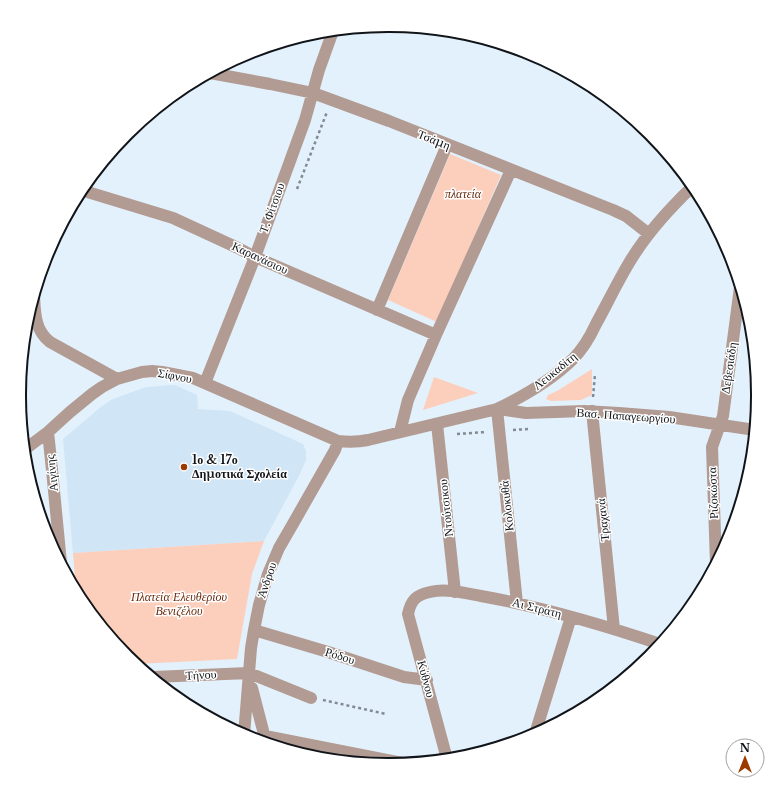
<svg xmlns="http://www.w3.org/2000/svg" width="777" height="790" font-family="'Libre Baskerville',serif">
<style>
.built{fill:#d0e5f5}
.green{fill:#fccfbd}
.lines{fill:none;stroke-linecap:round;stroke-linejoin:round}
.path{stroke:#828b93;stroke-width:2.5;stroke-dasharray:3 3;stroke-linecap:butt}
.minor{stroke:#b29b92;stroke-width:12}
.poi-dot{fill:#9c3900;stroke:#fff;stroke-width:1.5}
.labels{text-anchor:middle;stroke-width:3;stroke-linejoin:round;paint-order:stroke}
.street-label{font-size:12px;fill:#111519;stroke:#fff}
.park-label{font-size:12px;font-style:italic;fill:#692a0c;stroke:#fff}
.poi-label{font-size:12px;font-weight:bold;fill:#111519;stroke:#fff;text-anchor:start}
.rim{fill:none;stroke:#111519;stroke-width:2}
</style>
<rect width="100%" height="100%" fill="#e3f1fc"/>
<path class="built" d="M175,385L197,395L198,409L230,411L303,444L306,451V460L300,474L264,541L73,553L63,439L102,406L113,399L146,387Z"/>
<path class="green" d="M450,154L501,175L437,322L388,300Z
M592,369V395L581,400L551,401L546,399L548,395L557,391Z
M434,377L478,393L423,410Z
M264,541L252,574L237,659L137,664L127,656L81,600L76,591L73,553Z"/>
<g class="lines">
<path class="path" d="M297,189L327,112
M593,397L595,374
M513,430L528,429
M457,434L486,432
M323,700L386,714"/>
<path class="minor" d="M210,73L270,84L313,93L389,121L613,210L626,216L649,234
M81,190L173,218L238,248L255,257L436,335
M34,296C35,314 35,330 50,342L117,379
M377,310L447,145
M205,383L255,257L305,120L319,70L333,31
M497,409L517,603
M498,409L526,413L584,411L619,413L669,417L755,430
M592,411L614,629
M437,424L455,592
M48,432L52,470L61,563
M400,432L408,400L436,335L511,170
M24,450L48,432L70,412L92,394L102,387L117,379L142,372L152,371L162,372L193,378L338,441C348,442 358,442 368,440L497,409C524,396 551,381 573,359C583,349 590,337 596,324C607,304 617,283 629,263C646,234 669,209 693,186
M716,563L712,447L723,416L740,287
M254,630L328,652L404,677L427,680
M153,677L249,673L311,698
M252,688L266,742
M535,734L571,617
M244,735L251,648L254,630L259,605L268,574L279,548L294,522L335,450L338,441
M265,736L402,763
M447,759L408,614C411,600 416,595 430,592C446,588 465,593 481,596C542,607 601,624 660,644"/>
</g>
<circle class="poi-dot" cx="184" cy="467" r="4"/>
<g class="labels">
<g class="street-label">
<text transform="translate(434 140) rotate(22)" y="4">Τσάμη</text>
<text transform="translate(272 208) rotate(-70)" y="4">Τ. Φίτσιου</text>
<text transform="translate(260 258) rotate(25)" y="4">Καρανάσιου</text>
<text transform="translate(729 368) rotate(-82)" y="4">Δεβεσιάδη</text>
<text transform="translate(555 371) rotate(-39)" y="4">Λευκαδίτη</text>
<text transform="translate(175 376) rotate(11)" y="4">Σίφνου</text>
<text transform="translate(626 416) rotate(4)" y="4">Βασ. Παπαγεωργίου</text>
<text transform="translate(52 473) rotate(-96)" y="4">Αιγίνης</text>
<text transform="translate(713 493) rotate(-92)" y="4">Ριζοκώστα</text>
<text transform="translate(507 506) rotate(-96)" y="4">Κολοκυθά</text>
<text transform="translate(446 508) rotate(-96)" y="4">Ντούτσικου</text>
<text transform="translate(603 520) rotate(-96)" y="4">Τραχανά</text>
<text transform="translate(267 580) rotate(-71)" y="4">Άνδρου</text>
<text transform="translate(537 608) rotate(14)" y="4">Αι Στράτη</text>
<text transform="translate(340 656) rotate(18)" y="4">Ρόδου</text>
<text transform="translate(201 675) rotate(-3)" y="4">Τήνου</text>
<text transform="translate(426 679) rotate(75)" y="4">Κύθνου</text>
</g>
<g class="park-label">
<text x="463" y="198">πλατεία</text>
<text x="179" y="601">Πλατεία Ελευθερίου<tspan x="179" dy="14">Βενιζέλου</tspan></text>
</g>
<g class="poi-label">
<text x="192" y="464">1ο &amp; 17ο<tspan x="192" dy="14">Δημοτικά Σχολεία</tspan></text>
</g>
</g>
<path d="M0 0H777V790H0ZM388 32H389A362 362 0 0 1 751 394V396A362 362 0 0 1 389 758H388A362 362 0 0 1 26 396V394A362 362 0 0 1 388 32Z" fill="#fff" fill-rule="evenodd"/>
<path class="rim" d="M388 32H389A362 362 0 0 1 751 394V396A362 362 0 0 1 389 758H388A362 362 0 0 1 26 396V394A362 362 0 0 1 388 32Z"/>
<g transform="translate(745 758)"><circle r="19" fill="#ffffff" stroke="#a0a1a3"/>
<path d="M0-3L7 15L0 10L-7 15Z" fill="#9c3900"/>
<text y="-6" font-size="11" font-weight="bold" text-anchor="middle" fill="#111519">N</text>
</g>
</svg>
